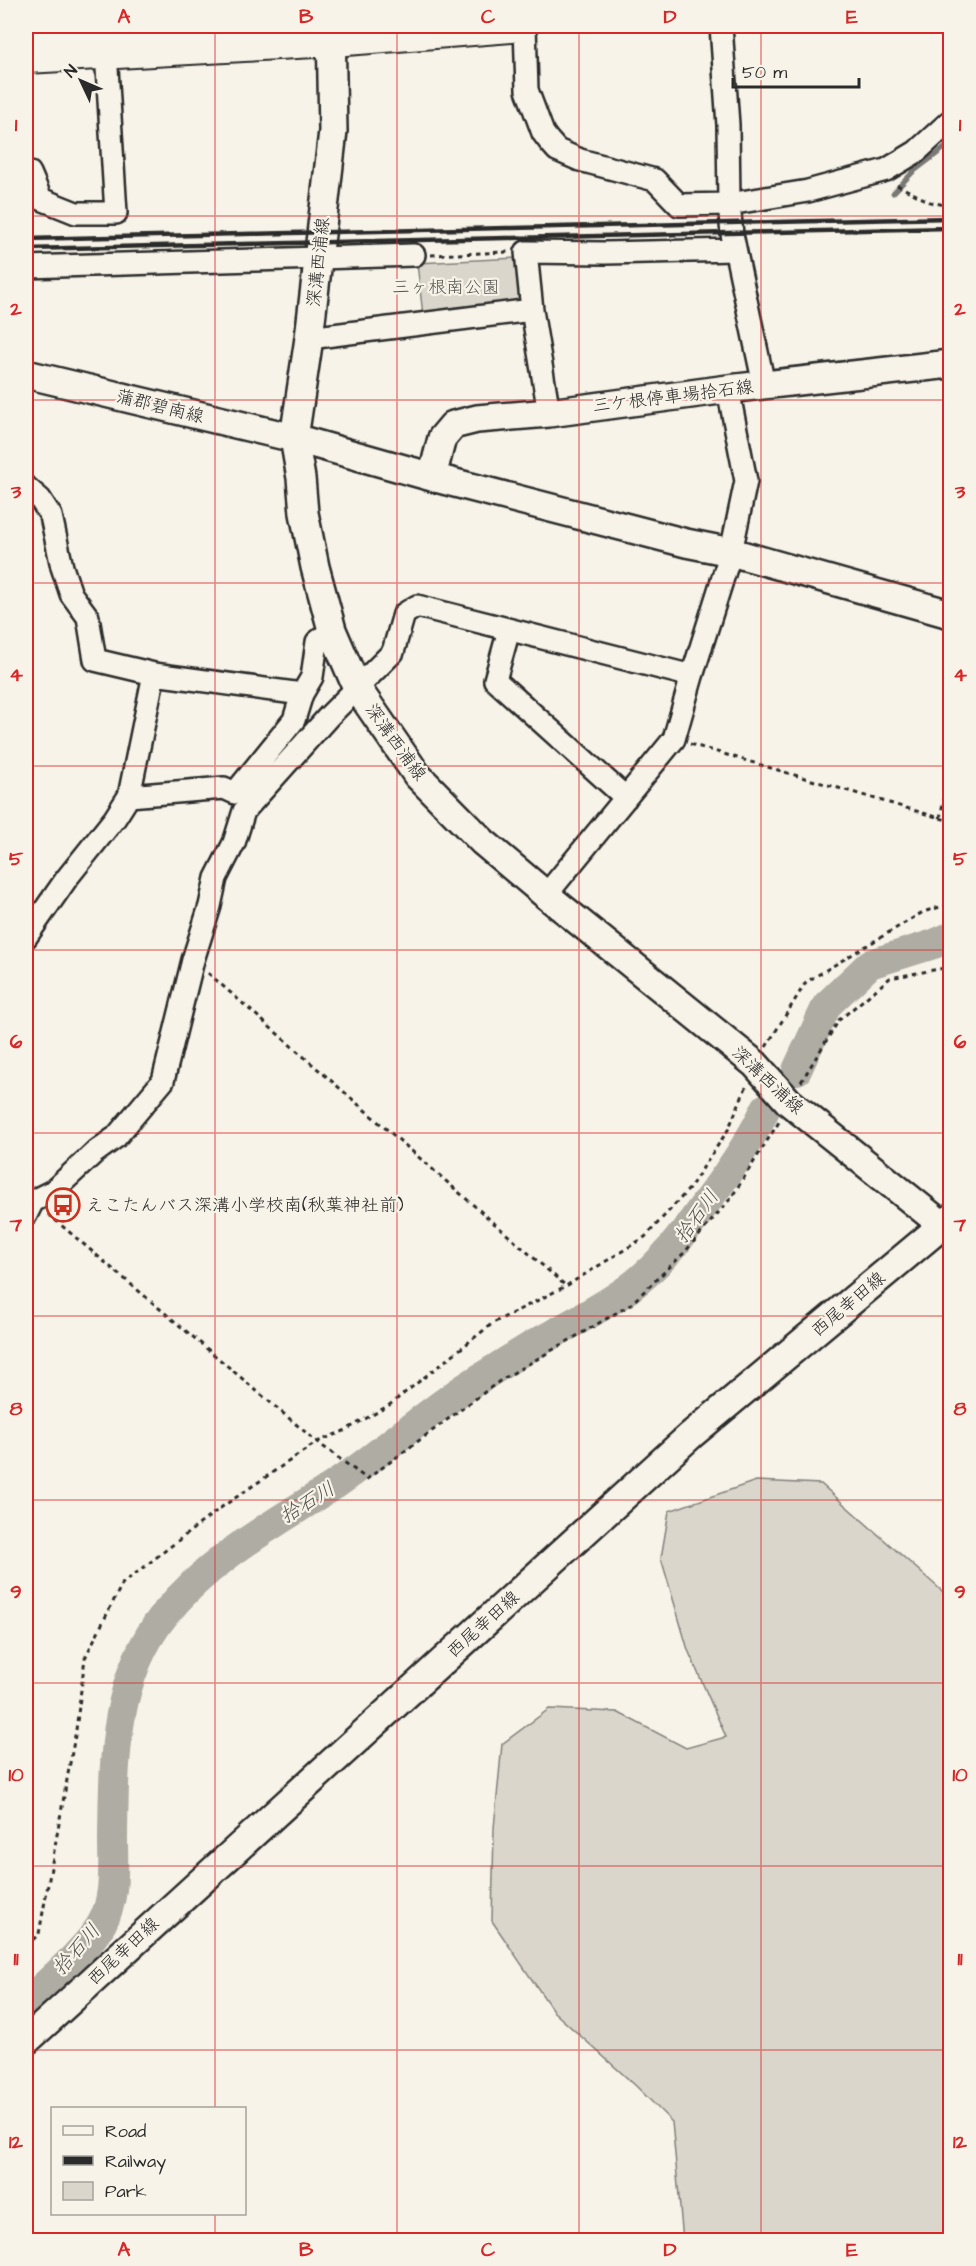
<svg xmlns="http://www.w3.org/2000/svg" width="976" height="2266" font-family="'Architects Daughter','Klee One',sans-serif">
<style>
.green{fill:#dad6cc;stroke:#82807c;stroke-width:1.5}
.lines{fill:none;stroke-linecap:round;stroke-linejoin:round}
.stream{stroke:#7a7874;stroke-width:5}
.river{stroke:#afaca4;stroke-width:30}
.minor-casing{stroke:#2b2b2b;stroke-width:26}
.major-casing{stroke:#2b2b2b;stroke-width:32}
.highway-casing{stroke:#2b2b2b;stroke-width:36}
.path{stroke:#2b2b2b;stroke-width:3;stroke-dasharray:4.5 4.5;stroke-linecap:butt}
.minor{stroke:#f7f3e8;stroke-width:21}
.major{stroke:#f7f3e8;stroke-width:27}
.highway{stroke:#f7f3e8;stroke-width:32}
.rail{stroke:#2b2b2b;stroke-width:4.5}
.grid{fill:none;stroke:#d62828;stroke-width:1.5;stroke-opacity:0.55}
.labels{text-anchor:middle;stroke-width:4.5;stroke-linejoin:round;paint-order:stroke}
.street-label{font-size:18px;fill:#2b2b2b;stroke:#f7f3e8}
.park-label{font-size:18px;fill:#575653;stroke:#f7f3e8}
.poi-label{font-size:18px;fill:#2b2b2b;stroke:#f7f3e8;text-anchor:start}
.water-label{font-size:20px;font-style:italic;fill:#53524f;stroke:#f7f3e8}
.neatline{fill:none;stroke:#d62828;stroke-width:2}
.grid-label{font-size:20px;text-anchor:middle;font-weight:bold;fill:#d62828}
</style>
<rect width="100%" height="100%" fill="#f7f3e8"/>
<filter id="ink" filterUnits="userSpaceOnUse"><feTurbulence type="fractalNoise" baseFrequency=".0167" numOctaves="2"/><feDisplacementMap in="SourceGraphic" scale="12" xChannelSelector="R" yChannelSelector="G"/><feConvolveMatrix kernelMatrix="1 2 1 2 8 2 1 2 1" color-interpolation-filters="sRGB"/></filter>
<g filter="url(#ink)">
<path class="green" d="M518,258L523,306L423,315L417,263Z
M756,1481L821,1484L950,1598V2240H683L672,2122L636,2086L554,2012L492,1921L494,1828L502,1744L549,1709L617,1712L686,1748L726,1737L688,1650L661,1558L669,1511Z"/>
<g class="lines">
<path class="stream" d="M893,193L913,172L950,144"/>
<path class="river" d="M797,1070L827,1005L870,964L934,944L950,937
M26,2003C47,1983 89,1947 102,1923C116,1898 113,1866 113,1838C114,1760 113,1678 165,1614C211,1557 275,1524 336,1484C380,1454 420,1418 465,1388C487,1374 510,1359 533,1345C565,1327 599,1310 628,1289C663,1263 686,1231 710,1197C731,1169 751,1140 766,1108"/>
<defs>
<path id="minor" d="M525,26L527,90L543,133L549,141L557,150L580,160L655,180L679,205L729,204L808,191L886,170L916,152L950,121
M721,26L728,125L729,204L732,234L764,385
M26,173H30L41,199L76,213H116L106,52
M26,267L414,255
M309,338L532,310
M549,413L532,310L526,252L605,253L735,250
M26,487L40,499L51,516L62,567L71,594L88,617L95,660L154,674L129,796L115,818L67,878L26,937
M509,630L495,680L626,798
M154,674L302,694
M129,796L224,788L235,793L294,720L302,694L312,677L317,642L332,630
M546,895L674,739L692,676
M26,1215L33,1201L53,1191L94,1153L116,1137L163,1081L193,960L210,906L216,878L234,843L244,811L329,716L393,652L404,614L417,606L692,676L731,552L746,481L728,389"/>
<path id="major" d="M331,26L333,131L309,338L294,438L301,478L304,513L315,567L332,630L357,688L417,775L483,842L546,895L755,1064L789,1102L950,1231
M26,374L294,438L432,477L686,543L731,552L950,614
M432,477L442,438L453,425L477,419L549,413L728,389L950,364
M26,2041L691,1435L950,1219"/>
<path id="highway" d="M26,33L180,26
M26,57L333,40L511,26"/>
</defs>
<use href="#minor" class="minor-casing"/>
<use href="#major" class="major-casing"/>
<use href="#highway" class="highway-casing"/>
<path class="path" d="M897,185L930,202L950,206
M431,255L508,252
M690,744L950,821
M940,818L950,768
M208,973L566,1286
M766,1047L806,982L923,912L950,904
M801,1082L839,1020L890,978L950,967
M48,1214L317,1442L367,1479L501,1380L630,1305L684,1253L731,1198L779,1122
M26,1946L39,1934L76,1730L85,1658L122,1584L219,1509L317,1442L344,1431L388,1406L493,1323L566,1286L645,1237L689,1189L728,1130L747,1085"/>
<use href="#minor" class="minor"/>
<use href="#major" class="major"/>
<use href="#highway" class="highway"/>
<path class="rail" d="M26,239L950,218
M26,249L950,228"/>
</g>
</g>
<path class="grid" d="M215,26V2108M397,26V2240M579,26V2240M761,26V2240M26,216H950M26,400H950M26,583H950M26,766H950M26,950H950M26,1133H950M26,1316H950M26,1500H950M26,1683H950M26,1866H950M26,2050H950M215,2214V2240"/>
<defs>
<symbol id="bus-ring" viewBox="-11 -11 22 22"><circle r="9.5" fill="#f7f3e8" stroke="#c8321e" stroke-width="1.5"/><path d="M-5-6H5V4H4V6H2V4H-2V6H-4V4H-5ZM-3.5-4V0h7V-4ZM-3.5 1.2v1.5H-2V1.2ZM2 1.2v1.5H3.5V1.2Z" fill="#c8321e"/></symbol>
</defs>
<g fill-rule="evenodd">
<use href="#bus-ring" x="44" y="1186" width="38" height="38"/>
</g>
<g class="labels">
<g class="street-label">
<text transform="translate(318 262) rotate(-84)" y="6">深溝西浦線</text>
<text transform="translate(673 396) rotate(-7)" y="6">三ケ根停車場拾石線</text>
<text transform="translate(160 406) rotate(14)" y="6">蒲郡碧南線</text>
<text transform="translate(396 742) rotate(54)" y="6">深溝西浦線</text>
<text transform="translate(768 1080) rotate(43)" y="6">深溝西浦線</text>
<text transform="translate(848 1304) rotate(-40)" y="6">西尾幸田線</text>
<text transform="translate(483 1624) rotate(-42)" y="6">西尾幸田線</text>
<text transform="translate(123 1951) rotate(-43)" y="6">西尾幸田線</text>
</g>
<g class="park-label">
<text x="446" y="293">三ヶ根南公園</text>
</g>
<g class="poi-label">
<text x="86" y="1211">えこたんバス深溝小学校南(秋葉神社前)</text>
</g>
<g class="water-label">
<text transform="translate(696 1216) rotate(-54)" y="7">拾石川</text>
<text transform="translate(307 1502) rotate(-32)" y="7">拾石川</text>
<text transform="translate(76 1949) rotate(-49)" y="7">拾石川</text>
</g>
</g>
<rect width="976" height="2266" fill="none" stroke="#f7f3e8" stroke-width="66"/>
<rect x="51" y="2107" width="195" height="108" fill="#f7f3e8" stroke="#a5a39c" stroke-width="1.5"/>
<rect x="63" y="2126" width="30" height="9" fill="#f7f3e8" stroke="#a5a39c" stroke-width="1.5"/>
<text x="105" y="2137" font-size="18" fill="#2b2b2b">Road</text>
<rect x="63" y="2156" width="30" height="9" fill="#2b2b2b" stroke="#a5a39c" stroke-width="1.5"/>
<text x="105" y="2167" font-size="18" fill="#2b2b2b">Railway</text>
<rect x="63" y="2182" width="30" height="18" fill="#dad6cc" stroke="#a5a39c" stroke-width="1.5"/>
<text x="105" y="2197" font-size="18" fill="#2b2b2b">Park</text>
<g transform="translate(81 81) rotate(314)" stroke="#f7f3e8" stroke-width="4.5" paint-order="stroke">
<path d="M0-4.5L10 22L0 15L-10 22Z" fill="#2b2b2b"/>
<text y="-9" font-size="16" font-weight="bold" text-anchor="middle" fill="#2b2b2b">N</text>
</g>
<path d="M733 78v9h126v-9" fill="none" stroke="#2b2b2b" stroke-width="3"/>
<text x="742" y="78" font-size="18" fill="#2b2b2b" stroke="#f7f3e8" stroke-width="4.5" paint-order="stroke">50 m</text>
<rect x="33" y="33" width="910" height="2200" class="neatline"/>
<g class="grid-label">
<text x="124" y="23">A</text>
<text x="306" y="23">B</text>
<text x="488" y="23">C</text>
<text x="670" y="23">D</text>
<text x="852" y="23">E</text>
<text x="16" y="131">1</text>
<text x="960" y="131">1</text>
<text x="16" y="315">2</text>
<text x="960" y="315">2</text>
<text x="16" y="498">3</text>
<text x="960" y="498">3</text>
<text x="16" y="681">4</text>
<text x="960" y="681">4</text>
<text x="16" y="865">5</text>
<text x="960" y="865">5</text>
<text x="16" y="1048">6</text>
<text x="960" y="1048">6</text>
<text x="16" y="1231">7</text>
<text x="960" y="1231">7</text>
<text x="16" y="1415">8</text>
<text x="960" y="1415">8</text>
<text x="16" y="1598">9</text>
<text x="960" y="1598">9</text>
<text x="16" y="1781">10</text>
<text x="960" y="1781">10</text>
<text x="16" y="1965">11</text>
<text x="960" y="1965">11</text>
<text x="16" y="2148">12</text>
<text x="960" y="2148">12</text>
<text x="124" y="2256">A</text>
<text x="306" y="2256">B</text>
<text x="488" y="2256">C</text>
<text x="670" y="2256">D</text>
<text x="852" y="2256">E</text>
</g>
</svg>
